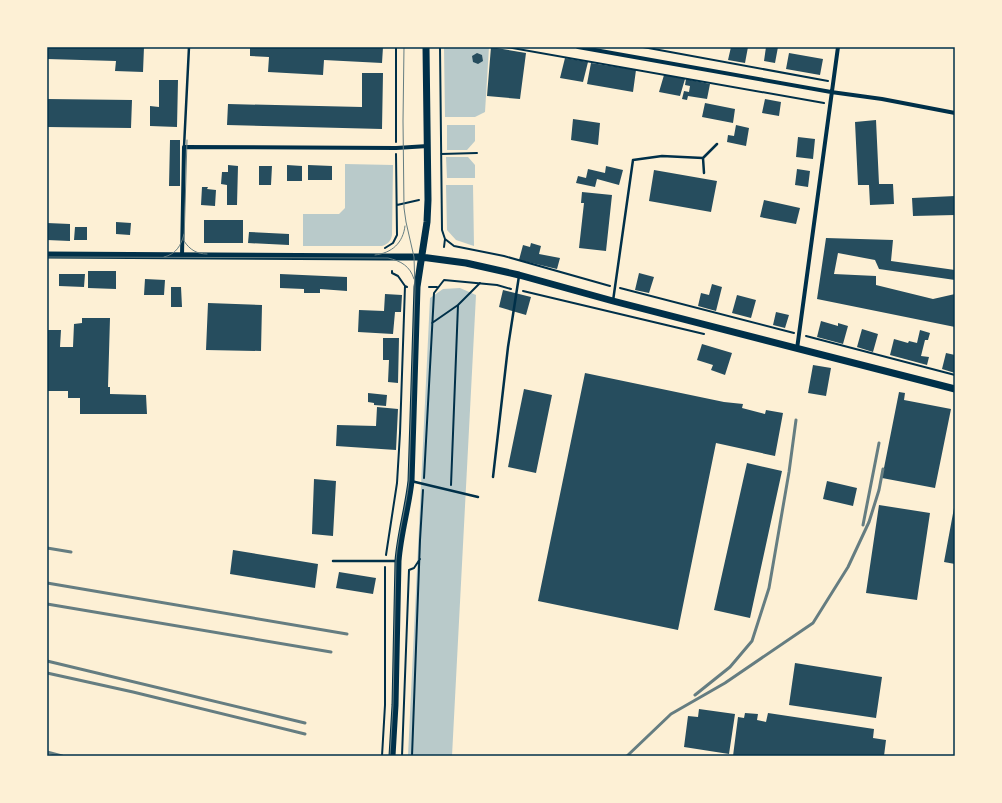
<svg xmlns="http://www.w3.org/2000/svg" width="1002" height="803" font-family="Ubuntu,sans-serif">
<style>
.green{fill:#b9caca}
.building{fill:#264d5e}
.lines{fill:none;stroke-linecap:round;stroke-linejoin:round}
.path{stroke:#003049;stroke-width:2}
.service{stroke:#003049;stroke-width:2.5}
.minor{stroke:#003049;stroke-width:4}
.secondary{stroke:#003049;stroke-width:7}
.tram{stroke:#657d81;stroke-width:1}
.rail{stroke:#657d81;stroke-width:3}
.neatline{fill:none;stroke:#003049;stroke-width:1.5}
</style>
<rect width="100%" height="100%" fill="#fdf0d5"/>
<path class="green" d="M444,47H489L485,112L475,117H445Z
M447,125H475V141L467,150H447Z
M446,157H468L475,165V178H447Z
M345,164L393,165L392,235C391,241 388,244 382,246H303V214H339L345,208Z
M446,185H473L474,246L456,240L447,230Z
M460,288L476,295L452,756H408L430,298L443,289Z"/>
<path class="building" d="M47,47H144L143,72L115,71L116,61L47,59Z
M250,47H383L382,63L324,60L323,75L268,72L269,57L250,56Z
M491,47L526,53L520,99L487,96Z
M731,47H748L745,63L728,60Z
M766,47H778L775,63L764,61Z
M477,53L482,55L483,61L478,64L473,62L472,56Z
M789,53L823,59L820,75L786,69Z
M565,58L588,62L583,82L560,78Z
M591,63L636,70L633,92L587,84Z
M362,73H383L382,129L227,125L228,104L362,107Z
M664,75L685,79L680,96L659,92Z
M686,79L710,84L707,99L688,96L687,100L682,99L684,91L689,92L690,86L685,85Z
M159,80H178L177,127L150,126V106L159,107Z
M47,99L132,100L131,128L47,127Z
M765,99L781,102L779,116L762,113Z
M705,103L735,109L733,123L702,117Z
M573,119L600,123L598,145L571,140Z
M876,120L879,184H893L894,204L870,205L869,185H858L855,122Z
M736,125L749,128L746,146L727,142L728,135L734,136Z
M798,137L815,139L813,159L796,157Z
M170,140H180V186H169Z
M228,165L238,166L237,205H227V185L221,184L222,172H228Z
M287,165L302,166V181H287Z
M308,165L332,166V180H308Z
M259,166H272L271,185H259Z
M606,166L623,170L619,185L597,179L595,187L576,183L578,176L586,178L588,169L605,173Z
M797,169L810,171L808,187L795,185Z
M654,170L717,181L711,212L649,201Z
M202,187H208L207,189L216,190L215,206L201,205Z
M582,192L612,195L606,251L579,248L584,203H581Z
M955,196V215L913,216L912,198Z
M764,200L800,208L796,224L760,217Z
M204,220H243V243H204Z
M116,222L131,223L130,235L116,234Z
M47,223L70,224V241L47,240Z
M75,227H87V240H74Z
M249,232L289,234V245L248,243Z
M826,238L893,240L891,261L955,270V280L879,269L875,260L838,253L834,274L876,276V285L933,299L955,294V327L817,299Z
M531,243L541,246L539,254L560,258L557,269L519,260L523,245L530,247Z
M88,271H116V289L88,288Z
M639,273L654,277L649,293L635,290Z
M59,274H85L84,287L59,286Z
M280,274L347,277V291L320,289V293H304V289L280,288Z
M145,279L165,280L164,295H144Z
M712,284L722,287L716,311L698,306L701,293L709,295Z
M171,287H181L182,307H171Z
M503,290L531,297L526,315L499,307Z
M385,294L402,295L401,312H395L393,334L358,332L359,310L384,311Z
M737,295L756,300L751,318L732,313Z
M208,303L262,305L261,351L206,350Z
M776,312L789,315L785,328L773,325Z
M82,318H110L108,387H110V394L146,395L147,414H80V398H68V391H47L48,330H61L60,347H73L74,324L82,323Z
M821,321L838,326V323L848,326L843,344L817,337Z
M862,329L878,334L873,352L857,347Z
M920,330L930,333L928,340H925L921,356L929,357L927,365L890,355L894,339L908,343L909,341L917,343Z
M383,338H399L398,383L388,382L389,360H383Z
M702,344L732,353L725,375L711,370L713,365L697,360Z
M946,353L955,355V373L942,369Z
M813,365L831,368L826,396L808,393Z
M585,373L724,402L743,404L742,408L765,414L766,410L783,413L775,456L716,443L678,630L538,601Z
M524,389L552,395L536,473L508,467Z
M899,392L905,393L904,400L951,409L935,488L882,478Z
M368,393L387,395L386,406L374,405V403L368,402Z
M377,407L398,409L396,450L336,446L337,425L376,426Z
M747,463L782,471L750,618L714,610Z
M314,479L336,481L333,536L312,534Z
M827,481L857,488L853,506L823,499Z
M879,505L930,513L917,600L866,593Z
M954,508L955,509V564L944,562Z
M233,550L318,564L315,588L230,574Z
M339,572L376,578L373,594L336,588Z
M795,663L882,677L876,718L789,705Z
M699,709L735,714L729,754L684,747L688,716L698,717Z
M745,713L758,714L757,720L766,722L768,713L874,729L873,738L886,740L884,756H733L738,717L744,718Z"/>
<g class="lines">
<path class="path" d="M396,47V142
M440,47L442,230L445,239L454,246L504,256L610,286
M506,47L824,103
M643,47L828,81
M441,154L477,153
M397,205L419,200
M444,247L445,239
M385,248L393,243L397,235L396,154
M392,271V273L398,276L405,286L407,287
M429,287H437
M620,288L794,333
M523,291L704,334
M432,323L458,305L480,283
M806,336L955,375
M424,478L434,293L444,280L497,285L511,289
M451,485L458,305
M386,555L397,483L400,433L405,286
M382,756L385,705V567
M402,756L409,570L414,568L420,559
M412,756L420,540L423,490"/>
<path class="service" d="M184,147L189,47
M704,173L703,158L717,144
M613,301L633,160L662,156L703,158
M493,477L508,347L519,276
M411,481L478,497
M333,561H397"/>
<path class="minor" d="M578,47L831,92L882,99L955,113
M182,256L184,147L396,148L428,146
M797,349L838,47"/>
<path class="secondary" d="M47,255L386,257H421L466,263L519,275L613,301L955,389
M392,756L395,705L398,561C400,534 408,508 411,481L417,287L427,222L428,200L426,47"/>
<path class="tram" d="M187,140L184,241C190,250 197,254 207,254
M375,255C392,253 403,243 405,226
M47,257L388,258C401,261 410,266 414,279
M164,257C176,254 181,246 184,234
M390,756L393,705L396,561C398,534 406,508 409,481L415,289L414,257L406,222L404,208L403,121L404,47"/>
<path class="rail" d="M863,525L879,443
M47,548L71,552
M47,583L347,634
M47,604L331,652
M47,661L305,723
M47,673L133,692L305,734
M695,695L730,667L752,641L769,588L789,472L796,420
M47,752L62,756
M627,756L671,714L725,683L813,623L848,567L869,522L879,490L883,469"/>
</g>
<rect width="1002" height="803" fill="none" stroke="#fdf0d5" stroke-width="96"/>
<rect x="48" y="48" width="906" height="707" class="neatline"/>
</svg>
